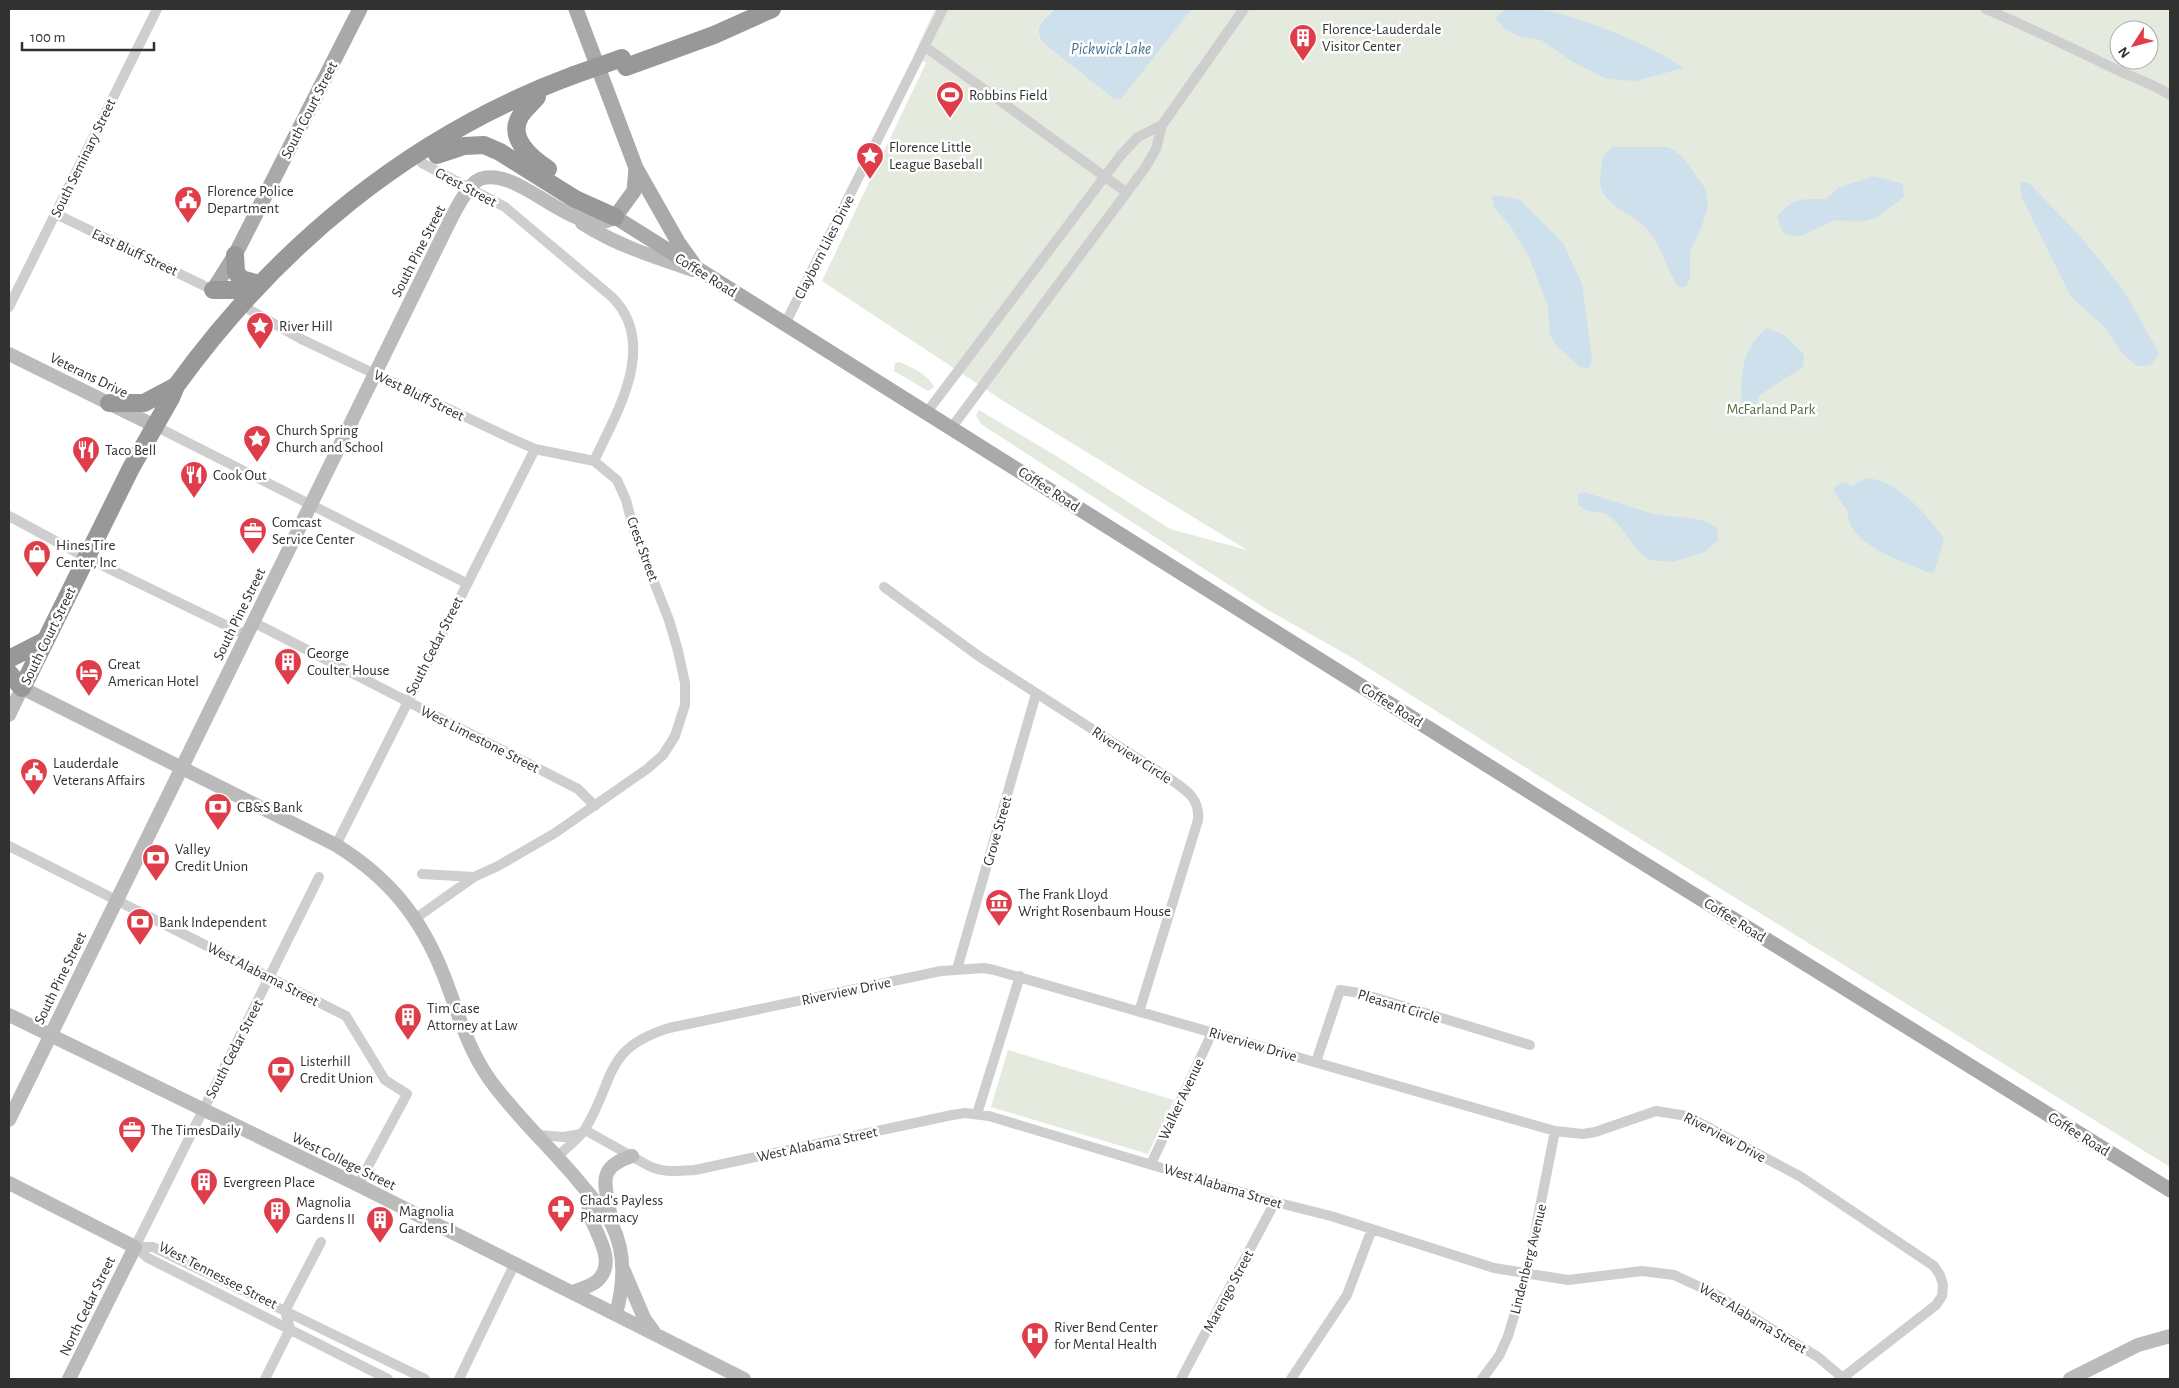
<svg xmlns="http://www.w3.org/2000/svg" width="2179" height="1388" font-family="'Alegreya Sans',sans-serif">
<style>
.green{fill:#e4eadd;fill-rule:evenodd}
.water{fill:#cee0ec}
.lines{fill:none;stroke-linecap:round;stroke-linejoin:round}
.street{stroke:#cecece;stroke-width:10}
.secondary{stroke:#bbb;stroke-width:14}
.primary{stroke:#a9a9a9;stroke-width:15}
.highway{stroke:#989898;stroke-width:18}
.highway-bridge{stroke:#989898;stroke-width:18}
.labels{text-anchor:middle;stroke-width:5;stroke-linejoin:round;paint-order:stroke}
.poi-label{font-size:15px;fill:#313131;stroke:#fff;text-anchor:start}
.street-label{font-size:15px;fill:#313131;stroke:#fff}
.park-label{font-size:15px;fill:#546c40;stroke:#fff}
.water-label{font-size:16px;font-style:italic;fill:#427291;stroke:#fff}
</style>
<rect width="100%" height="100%" fill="#fff"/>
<path class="green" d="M935,9H1054C1044,19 1033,27 1041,41L1114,99L1121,98L1192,9H2170V1167L1542,778L1351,657L1266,609L981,424L976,415L979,410L1058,457L1170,529L1247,550L1008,404L822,281L926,63L914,55ZM2119,30H2149V60H2119Z
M900,362C912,368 928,374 934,387L928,391L894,371L895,363Z
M1008,1050L1174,1100L1148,1154L991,1107Z"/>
<path class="water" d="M1054,9H1192L1121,99H1114L1042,42C1032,26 1045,20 1054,9Z
M1507,9C1524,9 1541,9 1557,13C1589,21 1658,48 1683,68L1636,81L1607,79L1573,62L1541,40L1518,36L1504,28L1495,18Z
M1613,147H1669L1682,156L1705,188L1708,208L1699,234L1690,251V279L1685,287H1678C1666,268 1661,243 1644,226C1631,214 1610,207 1602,191C1598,183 1602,166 1603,156Z
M1874,176L1903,184L1904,197L1876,218L1858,222L1836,220L1798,237L1783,233L1777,217C1794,197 1801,199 1826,199L1838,188Z
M2028,182L2081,237L2124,291L2159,353L2150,366H2137L2122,353L2106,328L2071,297L2022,198L2020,183Z
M1492,195L1520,200L1563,243L1582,284L1592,360L1589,368L1580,367L1556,345L1550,335L1548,307L1529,257L1509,224L1494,208Z
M1767,328L1784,335L1804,355L1803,367L1760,395L1752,413L1742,420C1741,385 1737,352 1767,328Z
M1865,478C1899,480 1924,513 1944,538L1934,573L1926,572C1902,561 1846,543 1848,512L1835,493L1834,488L1842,482L1853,486Z
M1584,492L1653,514L1702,520L1717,528L1718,540L1703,553L1671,562L1649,560L1639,552L1618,524L1605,513L1588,511L1578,505V494Z"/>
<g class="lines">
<path class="street" d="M1986,9C2030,28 2072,48 2115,69C2134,78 2153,84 2170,95
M924,46L1126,192
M422,163L505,207L612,297C659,344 617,412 594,461
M56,214L213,290
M9,307L157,9
M250,310L301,339L508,437L535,449L594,461L617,480L626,500L634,531L669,620L678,651L685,683V705L675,736L663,755L647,769L555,833L498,866L474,877L416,918
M785,324L943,9
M927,412L1121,155L1138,137L1162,125
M155,426L466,583
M952,427L1145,168L1156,149L1162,125L1244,9
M9,516L87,558L246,635
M884,587L980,657L1170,779C1186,790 1200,798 1198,820L1139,1012
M253,622L578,789L595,806
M336,845L535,449
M9,846L346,1016L385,1080L407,1094L358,1185
M422,874L474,877
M957,969L1036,694
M1316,1062L1340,990L1360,993L1530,1045
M977,1114L1020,976
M585,1130L649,1166C664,1173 679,1171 695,1170L952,1115L965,1113L989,1116L1275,1202L1331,1216L1494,1268L1568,1280L1642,1271L1674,1275L1713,1293L1818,1357L1844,1379
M538,1135L563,1137L581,1134
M558,1156C566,1148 579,1139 585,1129C616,1079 602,1049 669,1028L941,971L984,968L994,970L1555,1131L1583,1134L1595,1132L1656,1111L1687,1116L1801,1177L1934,1266L1940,1275L1943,1285L1942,1296L1936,1305L1841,1379
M1151,1164L1212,1033
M135,1247L319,877
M135,1247H153L425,1379
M135,1247L148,1258L388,1379
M265,1379L290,1329L285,1311L321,1242
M459,1379L515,1263
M1181,1379L1275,1202
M1291,1379L1347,1295L1372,1229
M1482,1379L1499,1356L1508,1336L1527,1273L1555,1131"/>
<path class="secondary" d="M582,223C616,245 654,257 693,270
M9,354L155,426
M9,715L22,688L336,845C389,878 421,917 444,976C458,1012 467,1048 490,1080C515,1115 552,1149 580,1183C591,1196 603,1209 612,1225C626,1253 624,1285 616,1314
M9,1015L358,1185L744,1379
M9,1120L444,233C451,219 466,185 480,179C519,164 577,243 615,217
M9,1183L135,1247L69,1379
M611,1220C608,1188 592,1169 632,1156
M624,1271L644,1318L654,1332
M573,1292C580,1289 592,1286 598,1280C617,1261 596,1235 590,1215C588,1207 588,1199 587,1191
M2070,1379L2138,1345L2170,1336"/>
<path class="primary" d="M576,9L636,168L678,242L693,263
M636,168L634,191L615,217L1635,858L2170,1190
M213,290L235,255L360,9"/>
<path class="highway" d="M626,67L714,35L772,9
M537,97C532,103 525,109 521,115C506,137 531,158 548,169
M437,155L464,146L484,145L500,152L575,199L615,217
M235,255L236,272L241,279L259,284
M213,290H233L259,284
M109,403H144L176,386
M9,659L46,640
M9,673L22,688
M22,688L131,468L171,398L176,386C277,246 411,135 574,75"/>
<path class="highway-bridge" d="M574,75L622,58"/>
</g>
<defs>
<symbol id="building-pin" viewBox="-11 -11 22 30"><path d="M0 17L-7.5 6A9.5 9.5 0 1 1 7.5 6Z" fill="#de3d49" stroke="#fff"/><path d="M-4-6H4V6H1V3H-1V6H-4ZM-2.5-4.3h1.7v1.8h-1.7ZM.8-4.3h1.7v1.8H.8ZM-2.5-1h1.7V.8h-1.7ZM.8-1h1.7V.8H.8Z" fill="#fff"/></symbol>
<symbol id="stadium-pin" viewBox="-11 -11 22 30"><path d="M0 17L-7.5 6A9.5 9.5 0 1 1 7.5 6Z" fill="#de3d49" stroke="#fff"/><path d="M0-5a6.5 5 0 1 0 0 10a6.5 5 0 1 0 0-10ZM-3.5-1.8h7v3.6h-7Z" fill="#fff"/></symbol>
<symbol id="sight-pin" viewBox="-11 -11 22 30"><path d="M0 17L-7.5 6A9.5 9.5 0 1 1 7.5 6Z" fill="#de3d49" stroke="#fff"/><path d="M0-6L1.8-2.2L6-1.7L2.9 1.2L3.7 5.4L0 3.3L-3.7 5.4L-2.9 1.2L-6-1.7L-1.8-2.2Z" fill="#fff"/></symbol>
<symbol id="civic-pin" viewBox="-11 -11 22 30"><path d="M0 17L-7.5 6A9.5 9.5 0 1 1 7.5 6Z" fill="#de3d49" stroke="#fff"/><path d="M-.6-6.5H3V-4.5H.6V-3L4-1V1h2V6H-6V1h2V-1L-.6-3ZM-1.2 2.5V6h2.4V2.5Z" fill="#fff"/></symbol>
<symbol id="restaurant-pin" viewBox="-11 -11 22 30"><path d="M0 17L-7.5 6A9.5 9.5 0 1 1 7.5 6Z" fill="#de3d49" stroke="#fff"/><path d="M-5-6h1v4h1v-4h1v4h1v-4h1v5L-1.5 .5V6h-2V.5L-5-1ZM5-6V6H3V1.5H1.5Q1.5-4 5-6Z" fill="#fff"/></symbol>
<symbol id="office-pin" viewBox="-11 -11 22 30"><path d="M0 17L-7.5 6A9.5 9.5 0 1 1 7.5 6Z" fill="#de3d49" stroke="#fff"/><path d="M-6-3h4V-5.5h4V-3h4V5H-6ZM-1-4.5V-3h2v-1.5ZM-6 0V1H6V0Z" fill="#fff"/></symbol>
<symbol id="shop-pin" viewBox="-11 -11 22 30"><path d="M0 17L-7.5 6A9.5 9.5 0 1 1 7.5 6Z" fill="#de3d49" stroke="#fff"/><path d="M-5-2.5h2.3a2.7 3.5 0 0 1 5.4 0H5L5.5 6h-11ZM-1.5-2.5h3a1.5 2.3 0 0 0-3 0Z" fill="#fff"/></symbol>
<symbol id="hotel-pin" viewBox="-11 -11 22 30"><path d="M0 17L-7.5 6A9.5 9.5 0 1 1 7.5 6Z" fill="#de3d49" stroke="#fff"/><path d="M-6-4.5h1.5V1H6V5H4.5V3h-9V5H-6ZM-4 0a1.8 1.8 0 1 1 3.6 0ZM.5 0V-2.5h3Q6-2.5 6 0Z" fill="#fff"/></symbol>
<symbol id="bank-pin" viewBox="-11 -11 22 30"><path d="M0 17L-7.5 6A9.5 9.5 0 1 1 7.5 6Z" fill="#de3d49" stroke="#fff"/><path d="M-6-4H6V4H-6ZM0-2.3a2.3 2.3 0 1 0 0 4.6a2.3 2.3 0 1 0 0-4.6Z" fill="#fff"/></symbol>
<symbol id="museum-pin" viewBox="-11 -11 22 30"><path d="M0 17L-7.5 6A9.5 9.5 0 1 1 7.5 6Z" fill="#de3d49" stroke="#fff"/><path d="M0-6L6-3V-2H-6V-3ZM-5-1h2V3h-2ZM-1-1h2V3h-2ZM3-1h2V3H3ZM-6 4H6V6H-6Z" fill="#fff"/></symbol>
<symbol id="pharmacy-pin" viewBox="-11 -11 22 30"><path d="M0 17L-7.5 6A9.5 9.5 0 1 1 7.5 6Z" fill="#de3d49" stroke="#fff"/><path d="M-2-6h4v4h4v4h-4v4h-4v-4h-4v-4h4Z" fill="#fff"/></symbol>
<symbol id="hospital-pin" viewBox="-11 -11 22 30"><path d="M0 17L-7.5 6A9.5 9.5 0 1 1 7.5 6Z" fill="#de3d49" stroke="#fff"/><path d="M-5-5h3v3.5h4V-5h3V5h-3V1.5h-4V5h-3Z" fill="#fff"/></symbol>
</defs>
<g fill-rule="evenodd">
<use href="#building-pin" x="1287" y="22" width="32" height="43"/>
<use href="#stadium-pin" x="934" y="79" width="32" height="43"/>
<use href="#sight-pin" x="854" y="140" width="32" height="43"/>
<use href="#civic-pin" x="172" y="184" width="32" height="43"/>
<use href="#sight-pin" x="244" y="310" width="32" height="43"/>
<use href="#sight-pin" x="241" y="423" width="32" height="43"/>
<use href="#restaurant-pin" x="70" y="434" width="32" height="43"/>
<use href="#restaurant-pin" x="178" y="459" width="32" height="43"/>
<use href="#office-pin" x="237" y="515" width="32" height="43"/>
<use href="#shop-pin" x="21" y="538" width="32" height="43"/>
<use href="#building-pin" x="272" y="646" width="32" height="43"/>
<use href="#hotel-pin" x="73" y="657" width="32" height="43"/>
<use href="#civic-pin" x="18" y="756" width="32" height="43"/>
<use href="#bank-pin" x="202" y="791" width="32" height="43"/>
<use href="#bank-pin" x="140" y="842" width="32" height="43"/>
<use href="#museum-pin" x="983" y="887" width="32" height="43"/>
<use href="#bank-pin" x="124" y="906" width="32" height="43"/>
<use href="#building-pin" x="392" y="1001" width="32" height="43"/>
<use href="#bank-pin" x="265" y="1054" width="32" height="43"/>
<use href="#office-pin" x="116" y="1114" width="32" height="43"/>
<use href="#building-pin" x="188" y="1166" width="32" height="43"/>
<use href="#pharmacy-pin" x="545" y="1193" width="32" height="43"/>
<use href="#building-pin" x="261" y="1195" width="32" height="43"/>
<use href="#building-pin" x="364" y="1204" width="32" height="43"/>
<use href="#hospital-pin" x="1019" y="1320" width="32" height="43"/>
</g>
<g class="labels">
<g class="poi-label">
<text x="1322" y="34">Florence-Lauderdale<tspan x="1322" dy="17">Visitor Center</tspan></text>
<text x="969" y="100">Robbins Field</text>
<text x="889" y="152">Florence Little<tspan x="889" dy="17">League Baseball</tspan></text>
<text x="207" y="196">Florence Police<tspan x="207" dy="17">Department</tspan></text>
<text x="279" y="331">River Hill</text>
<text x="276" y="435">Church Spring<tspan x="276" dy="17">Church and School</tspan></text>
<text x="105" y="455">Taco Bell</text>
<text x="213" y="480">Cook Out</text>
<text x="272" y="527">Comcast<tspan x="272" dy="17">Service Center</tspan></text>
<text x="56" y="550">Hines Tire<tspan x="56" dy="17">Center, Inc</tspan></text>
<text x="307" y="658">George<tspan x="307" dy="17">Coulter House</tspan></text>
<text x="108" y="669">Great<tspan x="108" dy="17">American Hotel</tspan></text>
<text x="53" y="768">Lauderdale<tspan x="53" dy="17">Veterans Affairs</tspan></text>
<text x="237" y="812">CB&amp;S Bank</text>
<text x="175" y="854">Valley<tspan x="175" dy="17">Credit Union</tspan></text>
<text x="1018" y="899">The Frank Lloyd<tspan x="1018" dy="17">Wright Rosenbaum House</tspan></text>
<text x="159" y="927">Bank Independent</text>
<text x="427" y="1013">Tim Case<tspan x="427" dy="17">Attorney at Law</tspan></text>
<text x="300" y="1066">Listerhill<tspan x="300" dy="17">Credit Union</tspan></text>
<text x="151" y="1135">The TimesDaily</text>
<text x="223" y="1187">Evergreen Place</text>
<text x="580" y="1205">Chad's Payless<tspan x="580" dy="17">Pharmacy</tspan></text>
<text x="296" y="1207">Magnolia<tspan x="296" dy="17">Gardens II</tspan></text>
<text x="399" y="1216">Magnolia<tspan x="399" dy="17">Gardens I</tspan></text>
<text x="1054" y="1332">River Bend Center<tspan x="1054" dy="17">for Mental Health</tspan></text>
</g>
<g class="street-label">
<text transform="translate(309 110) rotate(-63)" y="5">South Court Street</text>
<text transform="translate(83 158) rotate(-64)" y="5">South Seminary Street</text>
<text transform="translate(466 187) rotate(28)" y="5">Crest Street</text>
<text transform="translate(824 247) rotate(-63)" y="5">Clayborn Liles Drive</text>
<text transform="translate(418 251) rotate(-63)" y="5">South Pine Street</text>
<text transform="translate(135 252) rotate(25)" y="5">East Bluff Street</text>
<text transform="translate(706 275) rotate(32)" y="5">Coffee Road</text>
<text transform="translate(89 375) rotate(26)" y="5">Veterans Drive</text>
<text transform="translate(419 395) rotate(26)" y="5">West Bluff Street</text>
<text transform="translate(1049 489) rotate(33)" y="5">Coffee Road</text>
<text transform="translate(643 549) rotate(70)" y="5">Crest Street</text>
<text transform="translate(239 614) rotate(-64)" y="5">South Pine Street</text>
<text transform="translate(48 636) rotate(-64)" y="5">South Court Street</text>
<text transform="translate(434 646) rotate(-63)" y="5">South Cedar Street</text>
<text transform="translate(1392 705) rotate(32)" y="5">Coffee Road</text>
<text transform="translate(480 739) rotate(27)" y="5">West Limestone Street</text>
<text transform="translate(1132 755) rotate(33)" y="5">Riverview Circle</text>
<text transform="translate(997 831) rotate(-74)" y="5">Grove Street</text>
<text transform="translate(1735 920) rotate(32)" y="5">Coffee Road</text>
<text transform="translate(263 974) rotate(27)" y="5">West Alabama Street</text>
<text transform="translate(60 978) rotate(-64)" y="5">South Pine Street</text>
<text transform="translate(846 991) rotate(-12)" y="5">Riverview Drive</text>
<text transform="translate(1399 1006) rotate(17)" y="5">Pleasant Circle</text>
<text transform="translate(1253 1044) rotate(16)" y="5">Riverview Drive</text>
<text transform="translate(234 1049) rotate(-63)" y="5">South Cedar Street</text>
<text transform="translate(1181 1099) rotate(-65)" y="5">Walker Avenue</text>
<text transform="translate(2079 1134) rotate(32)" y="5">Coffee Road</text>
<text transform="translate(1725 1137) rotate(28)" y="5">Riverview Drive</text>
<text transform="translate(817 1144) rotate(-12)" y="5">West Alabama Street</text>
<text transform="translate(344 1161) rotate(26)" y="5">West College Street</text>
<text transform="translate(1223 1186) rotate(17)" y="5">West Alabama Street</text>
<text transform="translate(1528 1259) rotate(-76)" y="5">Lindenberg Avenue</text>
<text transform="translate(218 1275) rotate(27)" y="5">West Tennessee Street</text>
<text transform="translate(1228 1291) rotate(-62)" y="5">Marengo Street</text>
<text transform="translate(87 1306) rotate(-64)" y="5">North Cedar Street</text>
<text transform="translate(1753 1318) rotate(31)" y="5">West Alabama Street</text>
</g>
<g class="park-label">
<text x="1771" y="414">McFarland Park</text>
</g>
<g class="water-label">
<text x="1111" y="54">Pickwick Lake</text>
</g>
</g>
<rect width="2179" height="1388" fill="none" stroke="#313131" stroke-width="20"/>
<g transform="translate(2134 45) rotate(234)"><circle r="24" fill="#ffffff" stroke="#adadad"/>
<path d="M0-4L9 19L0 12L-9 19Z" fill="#de3d49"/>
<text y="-8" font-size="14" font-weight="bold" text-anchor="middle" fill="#313131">N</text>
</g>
<path d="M22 42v8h132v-8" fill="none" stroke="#313131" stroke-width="2.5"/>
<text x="30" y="42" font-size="15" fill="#313131" stroke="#ffffff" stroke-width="4" paint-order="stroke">100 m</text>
</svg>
